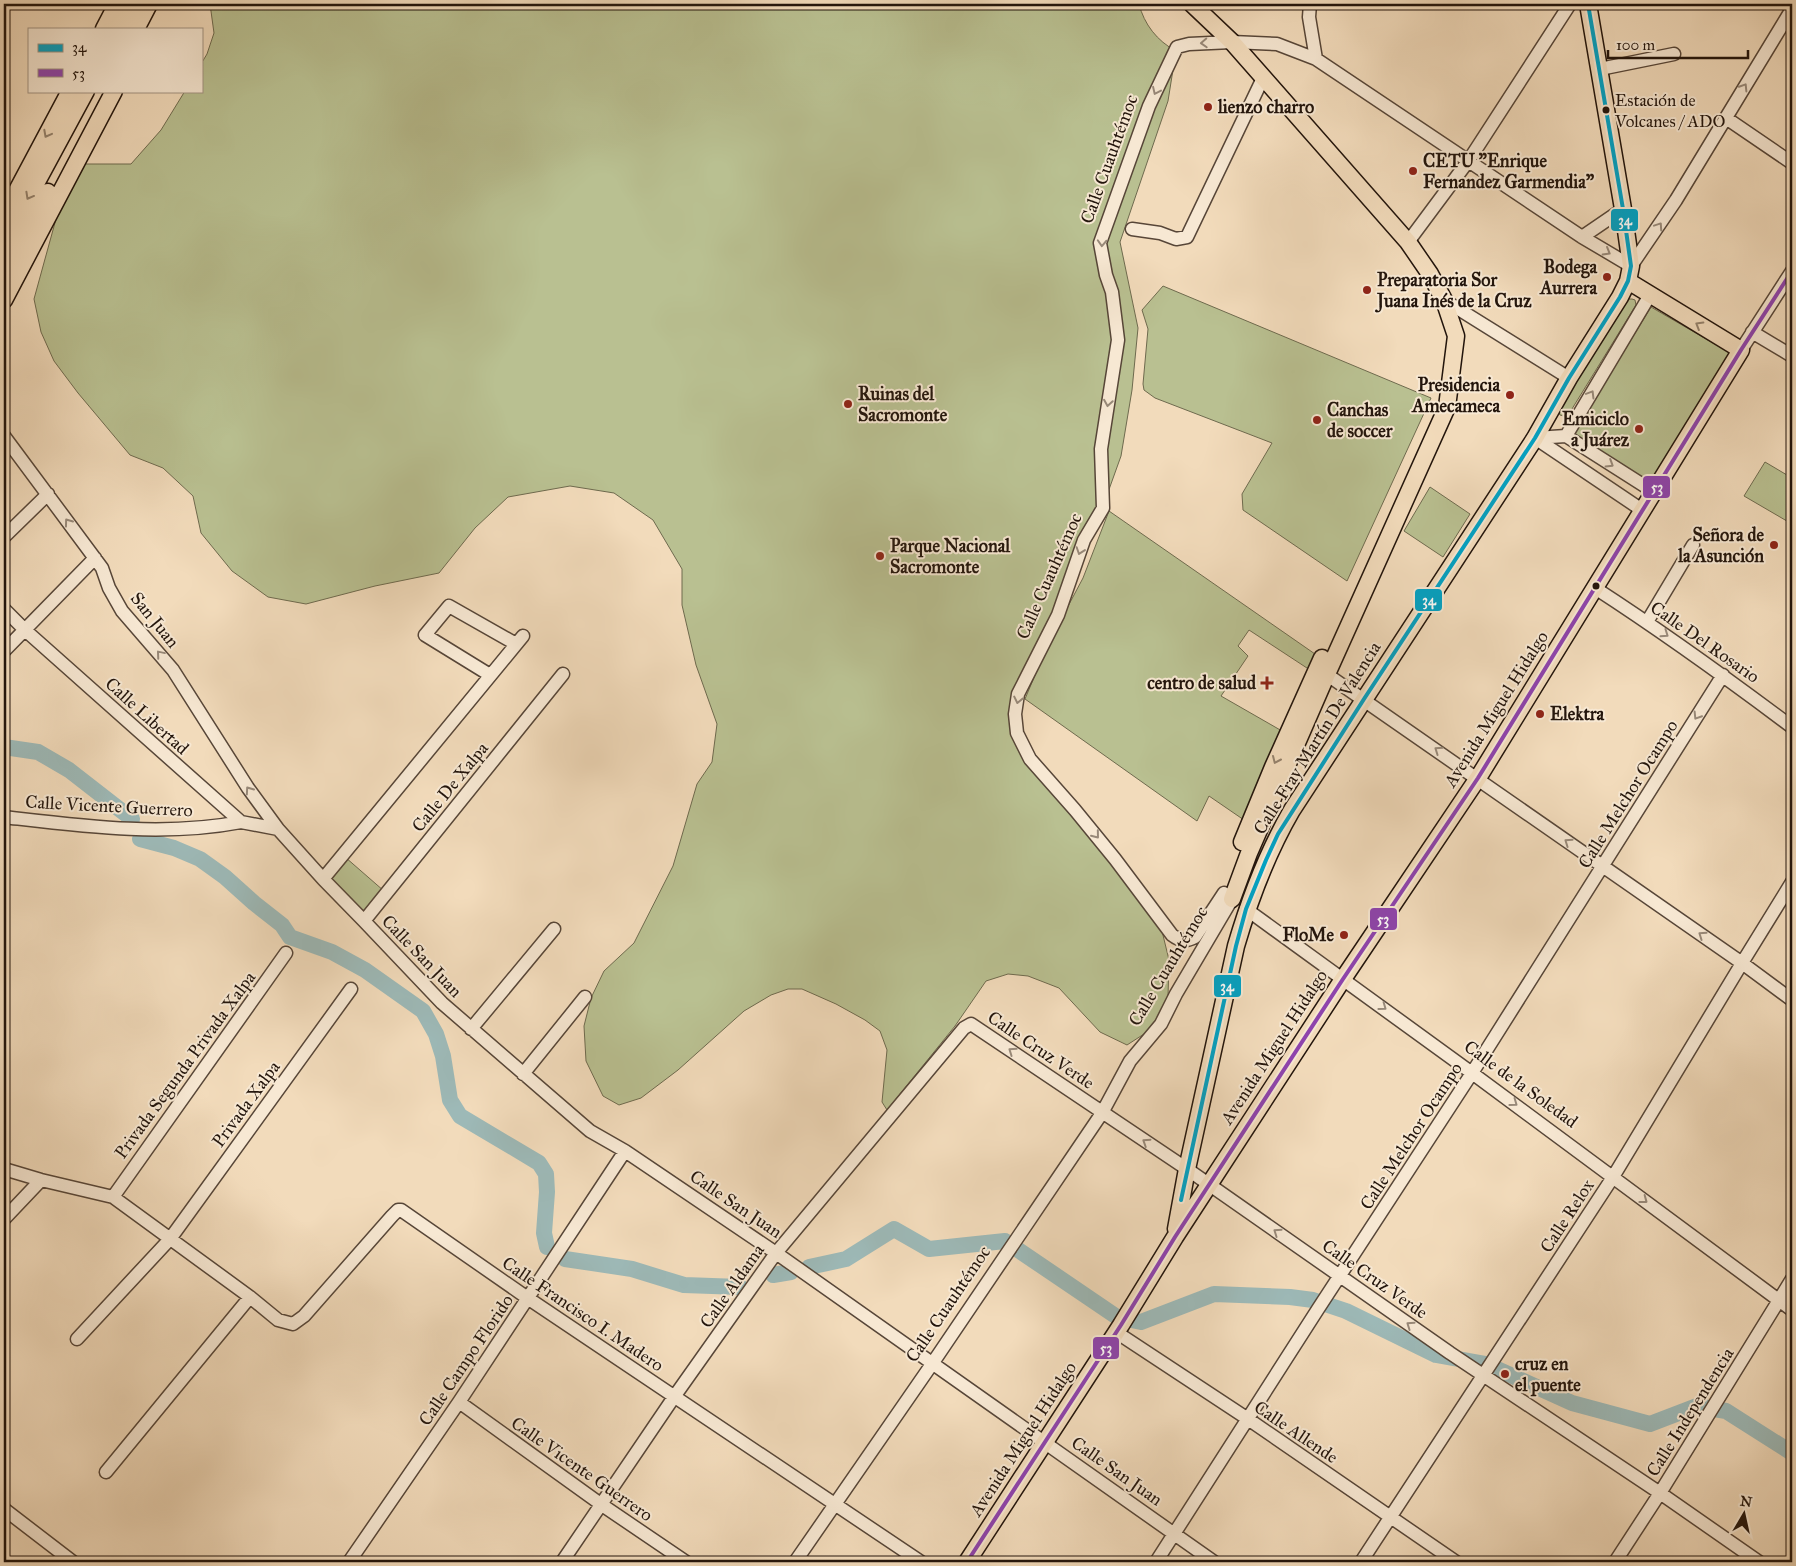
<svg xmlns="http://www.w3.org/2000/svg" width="1796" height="1566" font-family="'IM FELL Great Primer',serif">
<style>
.green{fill:#b9c091;stroke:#6e6a4e}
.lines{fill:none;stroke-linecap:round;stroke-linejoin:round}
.river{stroke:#9db9b7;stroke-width:16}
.minor-casing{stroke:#574638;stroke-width:15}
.major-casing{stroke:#23150c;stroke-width:19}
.minor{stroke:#f7e8d3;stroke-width:12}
.major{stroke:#f2dbbb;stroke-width:16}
.bus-1-casing{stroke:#f7e8d3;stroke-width:8}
.bus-2-casing{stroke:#f7e8d3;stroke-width:8}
.bus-1{stroke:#02a2c4;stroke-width:4}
.bus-2{stroke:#8e44ad;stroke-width:4}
.oneway{stroke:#988979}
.oneway2{stroke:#95826c}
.poi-dot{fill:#8f2418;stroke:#f7e8d3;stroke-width:2}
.bus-dot{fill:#23150c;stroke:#f7e8d3;stroke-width:2}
.labels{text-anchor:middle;stroke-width:4;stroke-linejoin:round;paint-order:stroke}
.bus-label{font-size:17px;fill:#23150c;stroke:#f7e8d3;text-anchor:start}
.poi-label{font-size:18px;font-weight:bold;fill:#23150c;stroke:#f7e8d3;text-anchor:start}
.street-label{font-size:18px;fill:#23150c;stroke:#f7e8d3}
.line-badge{stroke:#f7e8d3;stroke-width:2}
.badge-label{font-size:14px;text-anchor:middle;font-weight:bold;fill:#fff}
</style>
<rect width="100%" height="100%" fill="#f2dbbb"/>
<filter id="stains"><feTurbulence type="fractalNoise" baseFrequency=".004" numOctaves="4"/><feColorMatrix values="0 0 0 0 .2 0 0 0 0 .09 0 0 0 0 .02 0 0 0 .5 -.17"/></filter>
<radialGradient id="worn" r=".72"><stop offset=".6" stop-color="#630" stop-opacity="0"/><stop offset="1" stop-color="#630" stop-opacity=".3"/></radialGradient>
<path class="green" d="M210,4H1139C1144,24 1157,41 1176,51L1168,101L1120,242L1138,328L1132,390L1121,456L1078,576L1020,698L1019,734L1061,797L1162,931L1169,960L1168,997L1158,1025L1127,1045L1100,1032L1059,988L1028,976L1008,974L986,981L955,1026L887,1110L882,1102L887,1050L880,1031L865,1020L836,1004L802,989H788L771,995L744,1011L678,1070L641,1098L619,1105L603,1096L586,1061L584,1026L591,998L604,971L634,943L673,866L697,784L712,762L717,724L696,665L682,605V569L653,520L614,493L570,486L508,497L475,528L439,573L375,586L306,604L268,597L232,571L201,533L193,496L163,468L130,455L78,393L54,361L41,332L34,299L56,219L85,164H131L161,130L185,91H201V64L207,54L214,33Z
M1163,286L1431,398L1347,581L1243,510L1242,494L1272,443L1155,398L1144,390L1143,384L1148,329L1142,310Z
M1627,299H1632L1635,300L1636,305L1567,417L1560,415L1558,411Z
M1651,307L1732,354L1652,487L1572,436Z
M1765,462L1792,478V524L1744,496Z
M1430,487L1470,514L1443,557L1404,531Z
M1109,511L1315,654L1310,670L1249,630L1238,646L1248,656L1221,696L1282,731L1244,820L1209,796L1197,821L1025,699L1048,644L1083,578Z
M345,857L384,891L365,916L328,877Z"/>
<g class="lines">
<path class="river" d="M4,747L38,752L69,770L132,819
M140,839L174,848L200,859L225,877L254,903L282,925L290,937L332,952L365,970L423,1011L436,1034L443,1056L450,1100L460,1116L539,1163L546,1174L547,1192L544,1233L547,1247
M565,1259L632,1269L684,1285L740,1287
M809,1267L846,1259L894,1229L929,1249L1005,1241L1117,1317L1141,1322L1214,1294L1290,1297L1313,1300L1346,1311L1436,1355L1486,1364L1572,1403L1650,1424L1697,1406L1726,1411L1792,1453
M773,1275L791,1272"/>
<defs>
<path id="minor" d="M1310,4L1309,17L1316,59
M1600,69L1674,54
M1726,118L1792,163
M1132,229L1160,233L1176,239L1187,237L1263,78
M1582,237L1623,209
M1408,242L1469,160L1570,4
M1444,300L1569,378
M1752,332L1792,356
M1741,350L1792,271
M4,436L102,568L109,588L122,611L173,670L248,788L278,829L323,879L364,921L442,1003L590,1131L625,1151L776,1253L1214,1562
M1566,436L1650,295
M1535,438L1566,436L1654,492
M1535,438L1642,510
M4,537L48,494
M1595,588C1663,632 1728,679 1792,727
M4,609L25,630L241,822L278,829
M1647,622L1693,545
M4,651L95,558
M1319,669L1742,963L1792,1000
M490,675L425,635L449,606L516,644
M4,817C82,826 163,837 241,822
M323,879L523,636
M1224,893L1195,937C1186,942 1180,941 1172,935L1115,859L1075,810L1030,759L1017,733L1015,714L1018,694L1058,615L1084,540L1103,508L1101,449L1118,340L1112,292L1106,275L1100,243L1149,106L1177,47L1189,44L1232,42L1277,44L1316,59L1582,237L1631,266L1676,200L1792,9
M1246,909L1472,1073L1792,1310
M364,921L563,674
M471,1029L554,929
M523,1074L585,997
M4,1169L41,1180L113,1197L250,1297L278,1320L293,1324L304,1316L392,1216L398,1210H401L529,1299L921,1562
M113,1197L286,953
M4,1219L41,1180
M1116,1332L1248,1419L1456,1562
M77,1339L170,1239L351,989
M459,1402L602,1505L686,1562
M106,1472L250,1297
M4,1509L73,1562
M349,1562L459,1402L625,1151
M562,1562L674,1397L776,1253L964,1028L971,1024L1187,1169L1450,1353L1660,1493L1759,1562
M795,1562L932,1364L1102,1113L1130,1061L1161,1024L1176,994L1232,899
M1156,1562L1318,1309L1472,1073L1723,675
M1361,1562L1613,1177L1742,963L1792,882
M1615,1562L1660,1493L1792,1279"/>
<path id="major" d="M1192,4L1232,42L1408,242L1430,274L1444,300L1456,336L1447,407L1327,674L1249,853L1232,899
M104,29L117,4
M120,29L133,4
M136,29L149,4
M4,215L70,91
M4,243L86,91
M4,274L48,192
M4,300L114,91
M1242,842L1273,767L1322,658
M1176,1229L1187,1169L1236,946C1250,898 1267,853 1292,810L1535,438L1569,378L1620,297L1628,281L1631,266L1623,209L1588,4
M967,1562L1121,1325L1175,1237L1343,979L1478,778L1741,350L1628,281"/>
</defs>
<use href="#minor" class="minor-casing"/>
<use href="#major" class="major-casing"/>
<use href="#minor" class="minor"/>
<use href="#major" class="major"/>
<defs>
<path id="bus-1" d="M1181,1200L1236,946L1246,909L1266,860L1278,834L1364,699L1535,438L1569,378L1620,297L1628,281L1631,266L1623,209L1588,4"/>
<path id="bus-2" d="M967,1562L1121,1325L1175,1237L1343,979L1478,778L1741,350L1792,271"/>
</defs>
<use href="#bus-1" class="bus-1-casing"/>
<use href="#bus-2" class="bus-2-casing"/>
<use href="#bus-1" class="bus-1"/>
<use href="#bus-2" class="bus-2"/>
</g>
<defs><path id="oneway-chevron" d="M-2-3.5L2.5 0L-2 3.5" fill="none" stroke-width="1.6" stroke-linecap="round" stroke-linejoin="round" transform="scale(1.25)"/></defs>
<g class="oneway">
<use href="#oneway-chevron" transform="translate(1204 43) rotate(177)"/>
<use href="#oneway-chevron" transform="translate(1744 87) rotate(-58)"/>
<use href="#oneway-chevron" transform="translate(1156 91) rotate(115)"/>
<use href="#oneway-chevron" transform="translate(1659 226) rotate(-56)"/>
<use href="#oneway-chevron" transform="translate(1102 243) rotate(93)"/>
<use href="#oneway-chevron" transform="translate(1607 252) rotate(30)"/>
<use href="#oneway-chevron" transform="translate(1591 394) rotate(-59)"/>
<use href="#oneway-chevron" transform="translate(1108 403) rotate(99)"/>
<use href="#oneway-chevron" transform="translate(1610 464) rotate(32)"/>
<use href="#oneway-chevron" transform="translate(68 522) rotate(-126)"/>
<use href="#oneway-chevron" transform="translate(1080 551) rotate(109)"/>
<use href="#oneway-chevron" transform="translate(1665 634) rotate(35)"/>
<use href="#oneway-chevron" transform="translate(160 654) rotate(-130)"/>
<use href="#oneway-chevron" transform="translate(1018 700) rotate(102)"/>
<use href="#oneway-chevron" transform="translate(1697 716) rotate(122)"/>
<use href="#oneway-chevron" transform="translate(1438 750) rotate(-145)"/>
<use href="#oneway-chevron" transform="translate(249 790) rotate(-125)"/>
<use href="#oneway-chevron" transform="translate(1096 835) rotate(51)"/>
<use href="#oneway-chevron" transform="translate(1568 842) rotate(-145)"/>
<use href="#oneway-chevron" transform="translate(1702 935) rotate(-145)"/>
<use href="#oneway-chevron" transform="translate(1383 1007) rotate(36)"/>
<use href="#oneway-chevron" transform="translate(1012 1051) rotate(-145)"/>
<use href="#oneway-chevron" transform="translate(1514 1103) rotate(36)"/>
<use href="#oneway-chevron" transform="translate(1146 1142) rotate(-147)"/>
<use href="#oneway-chevron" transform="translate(1644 1200) rotate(37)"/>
<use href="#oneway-chevron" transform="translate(1277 1232) rotate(-145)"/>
<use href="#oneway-chevron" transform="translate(1410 1325) rotate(-145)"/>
</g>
<g class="oneway2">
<use href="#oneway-chevron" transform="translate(47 134) rotate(118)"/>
<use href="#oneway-chevron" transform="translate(29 196) rotate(119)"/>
<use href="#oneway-chevron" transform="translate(1699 325) rotate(-149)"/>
<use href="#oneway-chevron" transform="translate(1276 760) rotate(114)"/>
</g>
<g class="poi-dot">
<circle cx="1208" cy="107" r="5"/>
<circle cx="1413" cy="171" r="5"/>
<circle cx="1607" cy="277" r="5"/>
<circle cx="1367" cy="290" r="5"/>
<circle cx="1510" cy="395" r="5"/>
<circle cx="848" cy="404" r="5"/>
<circle cx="1317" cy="420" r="5"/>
<circle cx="1639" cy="429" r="5"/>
<circle cx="1774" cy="545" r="5"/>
<circle cx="880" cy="556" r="5"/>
<path d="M1264.5 675.5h5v5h5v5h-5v5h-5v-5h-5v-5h5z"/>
<circle cx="1540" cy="714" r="5"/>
<circle cx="1344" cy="935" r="5"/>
<circle cx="1505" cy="1374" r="5"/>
</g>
<g class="bus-dot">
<circle cx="1606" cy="110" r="4.5"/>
<circle cx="1596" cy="586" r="4.5"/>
</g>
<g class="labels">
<g class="bus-label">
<text x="1615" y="106">Estación de<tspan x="1615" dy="21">Volcanes / ADO</tspan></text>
</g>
<g class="poi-label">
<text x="1218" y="113">lienzo charro</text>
<text x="1423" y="167">CETU "Enrique<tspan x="1423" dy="21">Fernandez Garmendia"</tspan></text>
<text x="1597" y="273" text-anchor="end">Bodega<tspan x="1597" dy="21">Aurrera</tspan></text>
<text x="1377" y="286">Preparatoria Sor<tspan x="1377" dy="21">Juana Inés de la Cruz</tspan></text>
<text x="1500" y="391" text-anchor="end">Presidencia<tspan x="1500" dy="21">Amecameca</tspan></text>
<text x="858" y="400">Ruinas del<tspan x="858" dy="21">Sacromonte</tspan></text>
<text x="1327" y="416">Canchas<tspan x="1327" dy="21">de soccer</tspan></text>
<text x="1629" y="425" text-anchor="end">Emiciclo<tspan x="1629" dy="21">a Juárez</tspan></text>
<text x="1764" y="541" text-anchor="end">Señora de<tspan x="1764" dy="21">la Asunción</tspan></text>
<text x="890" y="552">Parque Nacional<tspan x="890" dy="21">Sacromonte</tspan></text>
<text x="1256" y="689" text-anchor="end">centro de salud</text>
<text x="1550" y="720">Elektra</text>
<text x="1334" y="941" text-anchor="end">FloMe</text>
<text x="1515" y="1370">cruz en<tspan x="1515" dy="21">el puente</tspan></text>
</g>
<g class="street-label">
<text transform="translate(1109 159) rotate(-70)" y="6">Calle Cuauhtémoc</text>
<text transform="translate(1049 576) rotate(-66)" y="6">Calle Cuauhtémoc</text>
<text transform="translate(155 620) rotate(51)" y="6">San Juan</text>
<text transform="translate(1705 642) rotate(35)" y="6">Calle Del Rosario</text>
<text transform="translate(1496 709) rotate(-58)" y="6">Avenida Miguel Hidalgo</text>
<text transform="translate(147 716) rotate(42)" y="6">Calle Libertad</text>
<text transform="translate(1317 738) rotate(-58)" y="6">Calle Fray Martín De Valencia</text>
<text transform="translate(450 787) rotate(-51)" y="6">Calle De Xalpa</text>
<text transform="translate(1628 794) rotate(-58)" y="6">Calle Melchor Ocampo</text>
<text transform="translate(109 806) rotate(3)" y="6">Calle Vicente Guerrero</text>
<text transform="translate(422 956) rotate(46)" y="6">Calle San Juan</text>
<text transform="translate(1168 966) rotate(-59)" y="6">Calle Cuauhtémoc</text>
<text transform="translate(1274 1047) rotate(-57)" y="6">Avenida Miguel Hidalgo</text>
<text transform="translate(1041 1050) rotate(34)" y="6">Calle Cruz Verde</text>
<text transform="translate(185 1065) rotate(-54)" y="6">Privada Segunda Privada Xalpa</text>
<text transform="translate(1521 1084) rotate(36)" y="6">Calle de la Soledad</text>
<text transform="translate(246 1104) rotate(-54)" y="6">Privada Xalpa</text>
<text transform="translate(1411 1136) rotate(-57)" y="6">Calle Melchor Ocampo</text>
<text transform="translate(736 1204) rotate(34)" y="6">Calle San Juan</text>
<text transform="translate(1567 1216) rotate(-57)" y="6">Calle Relox</text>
<text transform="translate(1375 1279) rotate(35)" y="6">Calle Cruz Verde</text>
<text transform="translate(732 1286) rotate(-55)" y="6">Calle Aldama</text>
<text transform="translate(948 1304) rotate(-56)" y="6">Calle Cuauhtémoc</text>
<text transform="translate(583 1314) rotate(34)" y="6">Calle Francisco I. Madero</text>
<text transform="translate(466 1360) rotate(-56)" y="6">Calle Campo Florido</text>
<text transform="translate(1690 1412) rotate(-58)" y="6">Calle Independencia</text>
<text transform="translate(1296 1432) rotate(34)" y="6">Calle Allende</text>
<text transform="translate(1023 1439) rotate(-57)" y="6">Avenida Miguel Hidalgo</text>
<text transform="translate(582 1469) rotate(35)" y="6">Calle Vicente Guerrero</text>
<text transform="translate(1117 1471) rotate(35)" y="6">Calle San Juan</text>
</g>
</g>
<g class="line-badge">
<rect x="1610" y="208" width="29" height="24" rx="5" fill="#02a2c4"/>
<rect x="1642" y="475" width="29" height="24" rx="5" fill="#8e44ad"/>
<rect x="1414" y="588" width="29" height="24" rx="5" fill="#02a2c4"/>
<rect x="1369" y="907" width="29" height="24" rx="5" fill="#8e44ad"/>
<rect x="1213" y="974" width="29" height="24" rx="5" fill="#02a2c4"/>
<rect x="1092" y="1336" width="28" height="24" rx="5" fill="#8e44ad"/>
</g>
<g class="badge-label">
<text x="1625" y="225">34</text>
<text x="1657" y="492">53</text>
<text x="1429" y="605">34</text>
<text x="1383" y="924">53</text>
<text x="1227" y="991">34</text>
<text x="1106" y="1353">53</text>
</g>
<rect width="1796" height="1566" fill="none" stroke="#f2dbbb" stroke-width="20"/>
<rect x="5" y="5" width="1786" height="1556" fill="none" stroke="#23150c" stroke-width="2.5"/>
<rect x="10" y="10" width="1776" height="1546" fill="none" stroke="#23150c"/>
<rect x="28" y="28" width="175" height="65" fill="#f7e8d3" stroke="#a29483"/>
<rect x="38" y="44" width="25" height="8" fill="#02a2c4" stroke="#a29483"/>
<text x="72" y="52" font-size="15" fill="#23150c">34</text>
<rect x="38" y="69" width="25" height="8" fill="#8e44ad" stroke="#a29483"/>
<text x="72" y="78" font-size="15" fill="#23150c">53</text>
<g transform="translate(1744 1514) rotate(9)" stroke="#f7e8d3" stroke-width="4" paint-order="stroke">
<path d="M0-4L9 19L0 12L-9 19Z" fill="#23150c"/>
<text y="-8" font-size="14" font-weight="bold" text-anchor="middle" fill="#23150c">N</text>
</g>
<path d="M1608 50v8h140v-8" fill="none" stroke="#23150c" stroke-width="2.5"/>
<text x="1616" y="50" font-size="15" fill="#23150c" stroke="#f7e8d3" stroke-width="4" paint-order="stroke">100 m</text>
<rect width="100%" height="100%" filter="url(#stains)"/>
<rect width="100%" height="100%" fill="url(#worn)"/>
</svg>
